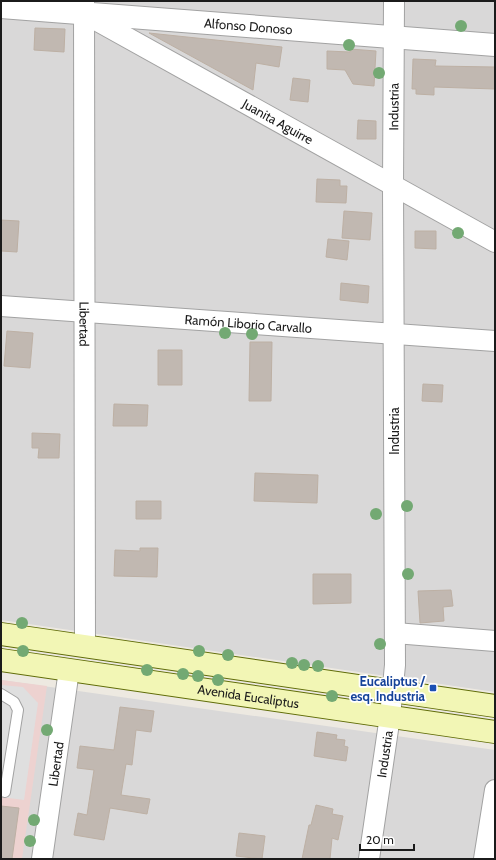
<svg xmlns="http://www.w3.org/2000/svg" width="496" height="860" font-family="Cabin,sans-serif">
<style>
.residential{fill:#d9d8d8}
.commercial{fill:#edd2d0}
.parking{fill:#dfdfdf}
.building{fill:#c1b8b1;stroke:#bdb0a4}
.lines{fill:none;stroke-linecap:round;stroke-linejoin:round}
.service-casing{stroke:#a2a2a2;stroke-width:12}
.minor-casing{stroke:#a2a2a2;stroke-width:22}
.tertiary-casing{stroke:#a2a2a2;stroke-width:24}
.secondary-casing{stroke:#606c08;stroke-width:24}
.service{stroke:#fff;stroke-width:10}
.minor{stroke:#fff;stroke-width:20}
.tertiary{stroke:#fff;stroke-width:22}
.secondary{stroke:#f2f6b5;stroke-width:22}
.tree{fill:#73a973}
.transit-dot{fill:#1a4fb4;stroke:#fff;stroke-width:1.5}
.labels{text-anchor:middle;stroke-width:3.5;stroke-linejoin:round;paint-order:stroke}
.street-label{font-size:13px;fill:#1b1b1b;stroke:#fff}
.transit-label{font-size:13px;font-weight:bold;fill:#164399;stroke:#fff;text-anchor:end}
</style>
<rect width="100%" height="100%" fill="#ede9e1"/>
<path class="residential" d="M1,1H495V692L1,620Z
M1,680L495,750V859H1Z"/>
<path class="commercial" d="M1,680L47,686L22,859H1Z"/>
<path class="parking" d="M1,685L23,687L38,703L24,800L1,797Z"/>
<path class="building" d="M35,28L65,29L64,52L34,50Z
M149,33L282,47L279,67L256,63L253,90Z
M350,49L376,51L374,86L353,84L345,70L327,69V51L350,52Z
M413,59L436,60L435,66L495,67V89L434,87V95L416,94V89H412Z
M293,78L310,80L308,102L290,100Z
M358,120L376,121V139H357Z
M317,179L340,180V186H347L346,203L316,202Z
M344,211L372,213L370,240L342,238Z
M1,220L19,221L17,252L1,251Z
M415,231H436V249L415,248Z
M328,239L349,241L347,260L326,257Z
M341,283L369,286L368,303L340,300Z
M7,331L33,333L30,368L4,366Z
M250,342H272L271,401H249Z
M158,350H182V385H158Z
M423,384L443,385L442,402L422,401Z
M114,404L148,405L147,426H113Z
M32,433L60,434L59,458H38L39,448H32Z
M255,473L318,475L317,503L254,501Z
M136,501H161V519H136Z
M140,548H158L157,577L114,576L115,550L140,551Z
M313,574H351V603L313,604Z
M451,590L453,606L443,607L444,621L420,623L418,591Z
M120,707L154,711L151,732L136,730L132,765L126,764L121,795L150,799L147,814L110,808L104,840L74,835L78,813L87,815L94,770L77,768L80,746L114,750Z
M317,732L337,735L336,739L345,740L344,746L348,747L346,761L314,756Z
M316,805L333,809L332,814L343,816L338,840L332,838L330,859H302L309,825H311Z
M1,806L19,808L12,859H1Z
M239,833L265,836L262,859L236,856Z"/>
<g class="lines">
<defs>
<path id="service" d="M1,694L14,702L18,710L5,792L1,791"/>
<g id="minor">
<path id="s1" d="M84,1L85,646"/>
<path id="s2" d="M83,13L495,242"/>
<path id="s3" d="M1,306L495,341"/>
<path d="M395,633L495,641"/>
<path id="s4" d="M42,859L69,670"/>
<path id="s5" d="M369,859L390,716L395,665L393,186L394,1"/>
<path d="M484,859L495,790"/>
</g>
<g id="tertiary">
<path id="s6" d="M1,7L495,45"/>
</g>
<g id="secondary">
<path d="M1,634L495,706"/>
<path id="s7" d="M1,660L495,732"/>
</g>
</defs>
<use href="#service" class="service-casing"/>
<use href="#minor" class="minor-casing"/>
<use href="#tertiary" class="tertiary-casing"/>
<use href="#secondary" class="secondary-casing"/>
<use href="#service" class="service"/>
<use href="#minor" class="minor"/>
<use href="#tertiary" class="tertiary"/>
<use href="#secondary" class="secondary"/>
</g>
<g class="tree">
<circle cx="461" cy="26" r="6"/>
<circle cx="349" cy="45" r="6"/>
<circle cx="379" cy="73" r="6"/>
<circle cx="458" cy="233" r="6"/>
<circle cx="225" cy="333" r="6"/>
<circle cx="252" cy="334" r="6"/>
<circle cx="407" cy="506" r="6"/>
<circle cx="376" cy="514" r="6"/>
<circle cx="408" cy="574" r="6"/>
<circle cx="22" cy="623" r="6"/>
<circle cx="380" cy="644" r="6"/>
<circle cx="23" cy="651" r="6"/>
<circle cx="199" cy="651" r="6"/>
<circle cx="228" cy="655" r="6"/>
<circle cx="292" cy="663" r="6"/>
<circle cx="304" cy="665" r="6"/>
<circle cx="318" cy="666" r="6"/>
<circle cx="147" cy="670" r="6"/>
<circle cx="183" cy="674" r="6"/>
<circle cx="198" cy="676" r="6"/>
<circle cx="218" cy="680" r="6"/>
<circle cx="332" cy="696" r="6"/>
<circle cx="47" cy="730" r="6"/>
<circle cx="34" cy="820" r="6"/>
<circle cx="30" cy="841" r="6"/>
</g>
<rect class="transit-dot" x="429" y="684" width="8" height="8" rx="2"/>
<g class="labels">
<g class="street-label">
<text dy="5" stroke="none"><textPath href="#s6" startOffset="248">Alfonso Donoso</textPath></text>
<text dy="5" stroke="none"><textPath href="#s5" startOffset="754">Industria</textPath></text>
<text dy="5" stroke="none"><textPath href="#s2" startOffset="223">Juanita Aguirre</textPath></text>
<text dy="5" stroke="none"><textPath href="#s1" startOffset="323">Libertad</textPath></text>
<text dy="5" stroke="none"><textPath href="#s3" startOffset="248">Ramón Liborio Carvallo</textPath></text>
<text transform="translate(394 431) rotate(-90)" y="5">Industria</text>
<text dy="5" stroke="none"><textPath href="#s7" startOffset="250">Avenida Eucaliptus</textPath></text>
<text dy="5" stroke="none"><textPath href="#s5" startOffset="106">Industria</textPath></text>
<text dy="5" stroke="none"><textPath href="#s4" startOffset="96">Libertad</textPath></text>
</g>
<g class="transit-label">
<text x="425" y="686">Eucaliptus /<tspan x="425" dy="15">esq. Industria</tspan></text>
</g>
</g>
<rect width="496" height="860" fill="none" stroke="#1b1b1b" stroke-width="4"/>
<path d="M360 844v6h54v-6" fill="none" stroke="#1b1b1b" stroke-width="2"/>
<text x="366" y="844" font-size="12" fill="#1b1b1b" stroke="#ffffff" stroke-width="3" paint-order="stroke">20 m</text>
</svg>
